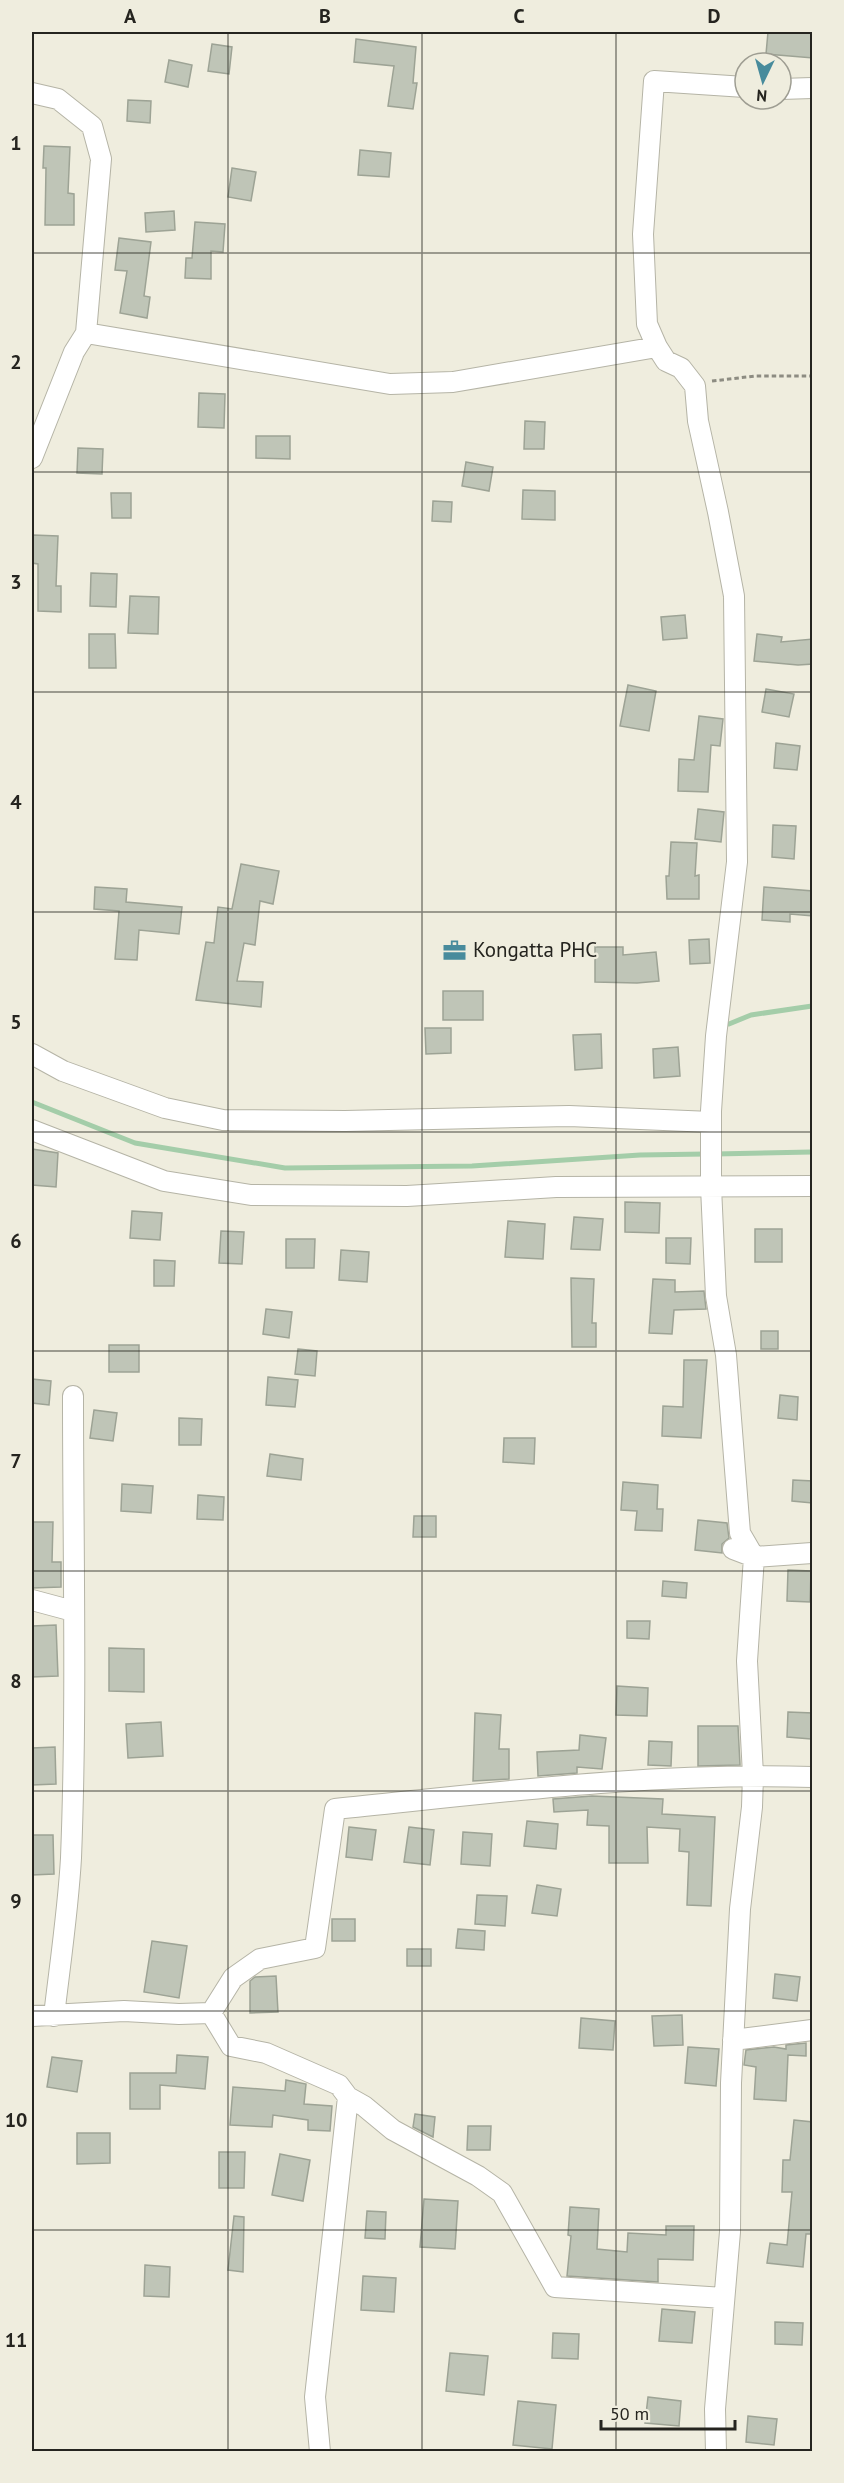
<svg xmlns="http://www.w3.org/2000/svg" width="844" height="2483" font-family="'PT Sans',sans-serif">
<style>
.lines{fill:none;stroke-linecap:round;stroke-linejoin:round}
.stream{stroke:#a4cda9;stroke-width:5}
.building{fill:#bfc5b7;stroke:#9da395;stroke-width:1.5}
.minor-casing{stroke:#b5b4a6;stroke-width:22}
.path{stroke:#8d8c82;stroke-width:3;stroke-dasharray:4.5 3;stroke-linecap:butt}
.minor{stroke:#fff;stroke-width:20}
.grid{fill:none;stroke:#25241f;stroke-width:1.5;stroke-opacity:0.55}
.labels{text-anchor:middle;stroke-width:4.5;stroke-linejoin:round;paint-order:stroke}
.poi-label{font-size:21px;fill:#25241f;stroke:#efedde;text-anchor:start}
.neatline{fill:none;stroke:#25241f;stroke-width:2}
.grid-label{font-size:20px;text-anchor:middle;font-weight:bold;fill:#25241f}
</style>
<rect width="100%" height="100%" fill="#efedde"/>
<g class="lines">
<path class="stream" d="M729,1024L751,1015L812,1006
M32,1102L135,1143L285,1168L472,1166L640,1155L706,1154
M715,1154L812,1152"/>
</g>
<path class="building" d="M768,32H813V58L766,54Z
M356,39L416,47L413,83H417L413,109L388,106L394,66L354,62Z
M212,44L232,47L229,74L208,71Z
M169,60L192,65L188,87L165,82Z
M128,100L151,101L150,123L127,121Z
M44,146L70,147L68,193L74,194V225H45L46,168H43Z
M360,150L391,153L389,177L358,175Z
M232,168L256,172L251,201L228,197Z
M174,211L175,230L146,232L145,213Z
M195,222L225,224L223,252L211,251V279L185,278L186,258H192Z
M119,238L151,242L144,296L150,297L147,318L120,313L127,271L115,270Z
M199,393L225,394L224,428L198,427Z
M525,421L545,422L544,449H524Z
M256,436H290V459L256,458Z
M78,448L103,449L102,474L77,473Z
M466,462L493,467L489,491L462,486Z
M523,490L555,491V520L522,519Z
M111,493H131V518H112Z
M433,501L452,502L451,522L432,521Z
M33,535L58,536L56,586H61V612L38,611V564L32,563Z
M91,573L117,574L116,607L90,606Z
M130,596L159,597L158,634L128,633Z
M685,615L687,638L663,640L661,617Z
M89,634H115L116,668H89Z
M757,634L782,637L781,642L813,639V664L798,665L754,661Z
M628,685L656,691L649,731L620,726Z
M766,689L794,694L789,717L762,712Z
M699,716L723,719L720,746L711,745L708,792L678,791L679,759L694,760Z
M776,743L800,746L797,770L774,768Z
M698,809L724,812L721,842L695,839Z
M773,825L796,826L794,859L772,857Z
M671,842L697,843L695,876L699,875V899H667L666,876H669Z
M241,864L279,871L273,904L260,901L255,945L244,943L237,981L263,982L261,1007L196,1000L206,942L214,943L218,907L232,909Z
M95,887L127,889L126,902L182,907L179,934L139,930L137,960L115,959L119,911L94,909Z
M764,887L813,891V916L790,914V922L762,920Z
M709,939L710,963L690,964L689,940Z
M595,947H623V955L656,952L659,981L637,983L595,982Z
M443,991H483V1020H443Z
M425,1028H451V1053L426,1054Z
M601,1034L602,1068L575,1070L573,1035Z
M678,1047L680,1076L654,1078L653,1049Z
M32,1149L58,1153L56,1187L32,1185Z
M625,1202L660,1203L659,1233L625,1232Z
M132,1211L162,1213L160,1240L130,1238Z
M574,1217L603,1219L600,1250L571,1249Z
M508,1221L545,1224L543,1259L505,1257Z
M755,1229H782V1262H755Z
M221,1231L244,1232L242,1264L219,1263Z
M666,1238H691L690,1264L666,1263Z
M286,1239H315L314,1268H286Z
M341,1250L369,1252L367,1282L339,1280Z
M154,1260L175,1261L174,1286H154Z
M571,1278L594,1279L592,1323H596V1347H572Z
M653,1279L675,1280V1292L704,1291L706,1309L674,1310L672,1334L649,1333Z
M266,1309L292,1312L289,1338L263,1334Z
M761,1331H778V1349H761Z
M109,1345H139V1372H109Z
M298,1349L317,1351L315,1376L295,1374Z
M684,1360H707L701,1438L662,1436L663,1406L683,1407Z
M268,1377L298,1380L295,1407L266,1405Z
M32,1379L51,1381L49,1405L32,1403Z
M780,1395L798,1397L797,1420L778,1418Z
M94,1410L117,1413L113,1441L90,1438Z
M179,1418L202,1419L201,1445H179Z
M504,1438H535L534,1464L503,1462Z
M270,1454L303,1459L301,1480L267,1476Z
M793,1480L813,1481L812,1503L792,1501Z
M623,1482L658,1485L657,1509H663L662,1531L635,1530L637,1511L621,1510Z
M122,1484L153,1486L151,1513L121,1511Z
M198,1495L224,1497L223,1520L197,1519Z
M414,1516H436V1537H413Z
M698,1520L727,1523L729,1538L722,1544V1553L695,1550Z
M32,1522H53L52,1562H61V1587L32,1588Z
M788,1570L811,1571L810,1602L787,1601Z
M663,1581L687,1583L686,1598L662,1596Z
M627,1621H650L649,1639L627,1638Z
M56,1625L58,1676L32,1677V1626Z
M109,1648L144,1649V1692L109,1691Z
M617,1686L648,1688L647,1716L616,1715Z
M788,1712L813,1713L811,1739L787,1737Z
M475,1713L501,1715L499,1749H509V1779L473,1781Z
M161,1722L163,1756L128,1758L126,1724Z
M698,1726H738L740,1765L698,1766Z
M580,1735L606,1738L602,1769L577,1767V1773L538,1776L537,1752L579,1750Z
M649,1741L672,1742L671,1766L648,1765Z
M55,1747L56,1784L32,1785V1748Z
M592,1796L663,1799L662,1814L715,1817L711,1906L687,1905L689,1852L679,1851L680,1829L647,1827L648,1863H609V1826L587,1825L588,1810L554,1812L553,1799Z
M527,1821L558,1824L556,1849L524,1846Z
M349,1827L376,1830L372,1860L346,1857Z
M409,1827L434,1830L430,1865L404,1862Z
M463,1832L492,1834L490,1866L461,1864Z
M32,1835H53L54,1874L32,1875Z
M537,1885L561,1889L557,1916L532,1913Z
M477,1895L507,1896L505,1926L475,1924Z
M332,1919H355V1941H332Z
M458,1929L485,1931L484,1950L456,1948Z
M152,1941L187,1946L179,1998L144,1992Z
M407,1949H431V1966H407Z
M775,1974L800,1977L797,2001L773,1998Z
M276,1976L278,2012L250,2013V1981L255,1977Z
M682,2015L683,2045L654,2046L652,2016Z
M581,2018L615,2021L613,2050L579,2048Z
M806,2043V2056L788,2055L786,2101L754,2099L756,2067L744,2065L746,2050L774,2047L786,2049V2045Z
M688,2047L719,2049L716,2086L685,2083Z
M177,2055L208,2057L205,2089L160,2085V2109H130V2073H176Z
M52,2057L82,2061L77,2092L47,2087Z
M286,2080L306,2084L304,2104L332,2106L330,2131L308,2130V2120L273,2115L272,2127L230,2125L233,2087L285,2091Z
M415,2114L435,2117L433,2137L413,2127Z
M794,2120L813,2122V2234H806L803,2267L767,2263L770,2243L787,2245L792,2192H782L783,2160H790Z
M468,2126H491L490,2150H467Z
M77,2133H110V2163L77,2164Z
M219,2152H245L244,2188H219Z
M280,2154L310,2160L303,2201L272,2195Z
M424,2199L458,2201L455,2249L420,2247Z
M570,2207L599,2209L597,2249L627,2252L628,2233L666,2235V2226H694L693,2260L658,2259V2282L567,2276L571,2236L568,2235Z
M367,2211L386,2212L385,2239L365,2238Z
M234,2216L244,2217L243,2272L228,2270Z
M145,2265L170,2267L169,2297L144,2296Z
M363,2276L396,2278L394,2312L361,2310Z
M662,2309L695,2312L692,2343L659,2341Z
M775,2322L803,2323L802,2345L775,2344Z
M553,2333L579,2334L578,2359L552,2358Z
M450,2353L488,2356L484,2395L446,2391Z
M648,2397L681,2401L679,2426L645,2423Z
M518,2401L556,2405L552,2449L513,2445Z
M748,2416L777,2419L774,2445L746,2442Z"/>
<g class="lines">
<defs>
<path id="minor" d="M781,89L812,88
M32,93L58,99L92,126L101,159L86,333L74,352L32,458
M86,333L390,384L453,382L657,347
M32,1054L63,1071L165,1108L223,1120L345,1121L569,1116L711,1122
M32,1130L164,1181L251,1195L407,1196L556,1187L812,1186
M733,1549L754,1557L812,1553
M32,1600L73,1611
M211,2013L231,2046L266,2053L339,2085L348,2097L364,2106L393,2130L478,2176L502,2193L555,2287L724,2298
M32,2016L124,2011L179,2014L211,2013L233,1978L260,1959L315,1948L335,1809C493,1793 653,1772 812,1777
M54,2016C60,1964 68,1911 71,1858C77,1704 73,1550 73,1396
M733,2040L812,2030
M320,2452L315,2397L348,2097
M716,2452L715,2409L730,2232L731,2083L740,1909L752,1807L753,1775L747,1661L754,1557L740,1533L726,1355L716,1296L711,1187V1111L716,1036L737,862L734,596L718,512L698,421L695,386L681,368L666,361L657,347L647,324L643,234L654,81L745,87"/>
</defs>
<use href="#minor" class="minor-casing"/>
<path class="path" d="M712,381L756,376H812"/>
<use href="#minor" class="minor"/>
</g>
<path class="grid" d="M228,32V2452M422,32V2452M616,32V2452M32,253H812M32,472H812M32,692H812M32,912H812M32,1132H812M32,1351H812M32,1571H812M32,1791H812M32,2011H812M32,2230H812"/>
<defs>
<symbol id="office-bare" viewBox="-9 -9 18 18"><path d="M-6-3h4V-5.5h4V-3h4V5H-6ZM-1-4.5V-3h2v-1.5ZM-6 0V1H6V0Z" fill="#488b9c" stroke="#efedde" stroke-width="2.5" paint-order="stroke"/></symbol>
</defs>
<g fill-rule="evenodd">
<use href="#office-bare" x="438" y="934" width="33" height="33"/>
</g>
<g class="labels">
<g class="poi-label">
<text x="473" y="957">Kongatta PHC</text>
</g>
</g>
<rect width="844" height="2483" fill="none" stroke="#efedde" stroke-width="66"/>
<g transform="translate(763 81) rotate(185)"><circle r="28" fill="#efedde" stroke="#9e9d92" stroke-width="1.5"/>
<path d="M0-4.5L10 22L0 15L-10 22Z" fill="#488b9c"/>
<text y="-9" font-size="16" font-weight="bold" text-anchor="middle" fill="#25241f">N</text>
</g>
<path d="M601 2420v9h134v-9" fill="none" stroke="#25241f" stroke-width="3"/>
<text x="610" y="2420" font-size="18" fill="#25241f" stroke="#efedde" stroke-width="4.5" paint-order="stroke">50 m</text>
<rect x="33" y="33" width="778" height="2417" class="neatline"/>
<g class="grid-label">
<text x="130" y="23">A</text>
<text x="325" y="23">B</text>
<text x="519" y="23">C</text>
<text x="714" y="23">D</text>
<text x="16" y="150">1</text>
<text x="16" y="369">2</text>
<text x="16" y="589">3</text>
<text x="16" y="809">4</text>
<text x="16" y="1029">5</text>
<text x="16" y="1248">6</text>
<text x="16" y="1468">7</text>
<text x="16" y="1688">8</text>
<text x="16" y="1908">9</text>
<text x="16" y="2127">10</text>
<text x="16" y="2347">11</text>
</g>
</svg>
